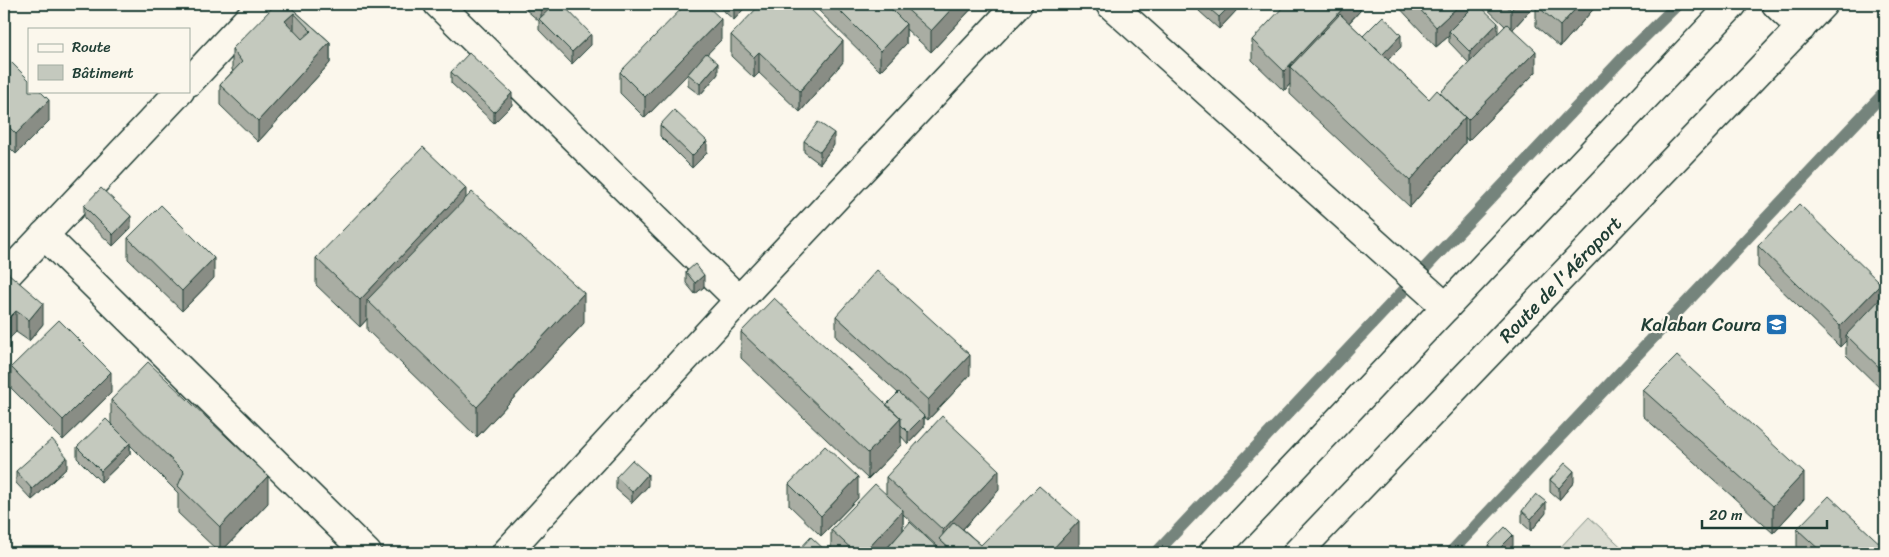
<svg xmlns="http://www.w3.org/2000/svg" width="1889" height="557" font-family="Sriracha,sans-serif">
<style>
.green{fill:#dbdcd1;stroke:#7d8c82}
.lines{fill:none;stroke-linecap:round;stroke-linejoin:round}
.stream{stroke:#74847b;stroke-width:12}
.street-casing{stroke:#1f3d34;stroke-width:31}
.highway-casing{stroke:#1f3d34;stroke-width:31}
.street{stroke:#fbf7ec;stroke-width:28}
.highway{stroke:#fbf7ec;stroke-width:28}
.wall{fill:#a9ada3;stroke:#1f3d34;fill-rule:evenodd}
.shaded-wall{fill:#898d85;stroke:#1f3d34}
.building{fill:#c4c9be;stroke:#1f3d34;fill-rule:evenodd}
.labels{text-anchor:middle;stroke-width:4.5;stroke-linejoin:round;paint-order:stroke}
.street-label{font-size:19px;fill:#1f3d34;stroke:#fbf7ec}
.poi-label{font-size:19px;fill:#1f3d34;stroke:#fbf7ec;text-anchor:end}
</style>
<rect width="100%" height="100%" fill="#fbf7ec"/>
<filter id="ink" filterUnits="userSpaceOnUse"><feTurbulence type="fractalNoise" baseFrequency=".02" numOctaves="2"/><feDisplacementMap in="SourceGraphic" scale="10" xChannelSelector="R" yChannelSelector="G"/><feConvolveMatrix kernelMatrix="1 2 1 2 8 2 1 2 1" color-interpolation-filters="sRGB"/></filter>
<g filter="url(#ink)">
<path class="green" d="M1589,517L1628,553H1555Z"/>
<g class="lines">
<path class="stream" d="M1156,553L1622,59L1678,4
M1450,553L1885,92"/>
<defs>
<path id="street" d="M438,4L739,300
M1110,4L1446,307
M1776,4L1801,28
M189,82L262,4
M44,235L367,553
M4,278L180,91
M506,553L739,300L1018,4"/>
<path id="highway" d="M1213,553L1733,4
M1297,553L1823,4"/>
</defs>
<use href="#street" class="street-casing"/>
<use href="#highway" class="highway-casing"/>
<use href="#street" class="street"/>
<use href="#highway" class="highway"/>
</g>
<path class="wall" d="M287,4L330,42V63L258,142L220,105V85L233,71L232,70V49Z
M371,4H382L377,9Z
M525,4H562L591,45L572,64L539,30V21L525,9Z
M718,4H748L734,20L718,6Z
M812,4H886L894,12V4H976L931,52L906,29V44L880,71Z
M1199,4H1236V11L1219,29L1199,11Z
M1360,4V11L1349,23L1363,36L1401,47L1388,60L1429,99L1440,93L1469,63L1449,42V36L1436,47L1396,4H1474V5L1498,34L1505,26L1482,4H1536L1513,29L1536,72L1468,141L1465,137V143L1410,207L1290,94V84L1284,91L1252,60V40Z
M1598,4L1560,47L1536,26V5Z
M731,35L843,62L800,112L759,73L754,78L731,56Z
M721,40L707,54L718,74L700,95L688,86V74L689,72L645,118L620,93V72Z
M4,55L49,121L16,154L4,142Z
M451,72L512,105L494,123L451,83Z
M660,125L707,153L692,168L660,136Z
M804,141L834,145L820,164L804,152Z
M466,198L584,323L477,437L367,330V319L360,327L316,285V258Z
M84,206L131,228L113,246L84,218Z
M128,238L214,278L182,311L128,259Z
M1758,246L1881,299L1885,294V393L1846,355V341L1840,347L1758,267Z
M686,272L704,287L695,294L686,283Z
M4,277L43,324L29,341L16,332Z
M836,316L970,375L928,420L924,417V427L908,444L901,436V445L868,479L741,358V332L886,405L898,393L836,337Z
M11,367L111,393L63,440L11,388Z
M1643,390L1804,499L1773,533L1643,416Z
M111,400L268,503L220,553L178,513V493L130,445V454L101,482L77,458V447L111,424Z
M67,468L32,500L16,483V471Z
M616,477L648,486L632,503L616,489Z
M886,477L999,490L963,529L981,545L1079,547L1073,553H885V551L890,545L882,553H834L831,551V530L886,494ZM903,514L939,548V550L903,530Z
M1550,480L1574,482L1559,500L1550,492Z
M789,484L858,498L821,536L789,505Z
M1522,511L1546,513L1531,531L1522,523Z
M1797,529L1885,553H1797Z
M1488,545L1513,546L1506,553H1488Z"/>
<path class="shaded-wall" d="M377,4H382L377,9Z
M547,4H557L541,21V11Z
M734,4H748L734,20Z
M956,4H976L931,52V31Z
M1232,4H1236V11L1219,29V17Z
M1347,4H1360V11L1299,75L1290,67V84L1284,91V71Z
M1461,4H1474V12L1449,31V36L1436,47V27Z
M1517,4H1536L1511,31V10Z
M1580,4H1598L1560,47V26Z
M294,13V34L285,21Z
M721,19V40L645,118V97Z
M1498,23V35L1470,63V52Z
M906,24V44L880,71V51Z
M591,34V45L572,64V52Z
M1401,35V47L1378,70V59Z
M843,41V62L800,112V91Z
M330,42V63L258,142V121Z
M1536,51V72L1468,141V120Z
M759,52V73L754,78V57Z
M718,63V74L700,95V84Z
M512,93V105L494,123V112Z
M49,100V121L16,154V134Z
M1465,117V143L1410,207V181Z
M834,133V145L820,164V152Z
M707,141V153L692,168V156Z
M466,188V214L367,300V319L360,327V300Z
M131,216V228L113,246V235Z
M214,258V278L182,311V291Z
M704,275V287L695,294V283Z
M1881,284V305L1846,335V341L1840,347V326Z
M584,293V323L477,437V407Z
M43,303V324L29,341V320Z
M16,311V332L4,344V323Z
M970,355V375L928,420V400Z
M111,372V393L63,440V420Z
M924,416V427L908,444V432Z
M901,418V445L868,479V453Z
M130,443V454L101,482V471Z
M67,457V468L32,500V489Z
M999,470V490L947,546L943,543V530Z
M1574,471V482L1559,500V488Z
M1804,473V499L1773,533V506Z
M648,474V486L632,503V492Z
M268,476V503L220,553V527Z
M858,477V498L821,536V516Z
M1546,502V513L1531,531V519Z
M903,510V531L882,553H863Z
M1079,521V547L1073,553H1049Z
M1513,535V546L1506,553H1496V552Z"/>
<path class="building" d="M276,4H287L330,42L258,121L220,85L242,62L232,49ZM294,13L311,31L302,39L285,21Z
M532,4H547L541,11Z
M555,4H562L591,34L572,52L539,19Z
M686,4H705L721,19L645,97L620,72Z
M761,4H805L843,41L800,91L759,52L754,57L731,35Z
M833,4H886L906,24L880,51Z
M901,4H956L931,31Z
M1204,4H1232L1219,17Z
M1286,4H1347L1284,71L1252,40Z
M1415,4H1461L1436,27Z
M1476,4H1478L1498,23L1470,52L1449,31Z
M1504,4H1517L1511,10Z
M1538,4H1580L1560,26L1536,5Z
M1340,14L1429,99L1437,90L1465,117L1410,181L1290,67Z
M1383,16L1401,35L1382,55L1363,36Z
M1507,24L1536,51L1468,120L1440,93Z
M469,53L512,93L494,112L451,72Z
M706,53L718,63L700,84L688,74Z
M4,55L29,80V91H40L49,100L16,134L4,122Z
M674,110L707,141L692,156L660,125Z
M818,122L834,133L820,152L804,141Z
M423,147L466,188L360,300L316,258Z
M101,188L131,216L113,235L84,206Z
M472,192L584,293L477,407L367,300Z
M1799,204L1881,284L1840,326L1758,246Z
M161,205L214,258L182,291L128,238Z
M695,264L704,275L695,283L686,272Z
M877,270L970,355L928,400L836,316Z
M8,273L43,303L29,320L16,311L4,323V277Z
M1885,294V373L1846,335Z
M774,298L901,418L868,453L741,332Z
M59,320L111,372L63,420L11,367Z
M1677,356L1804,473L1773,506L1643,390Z
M148,362L268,476L220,527L178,486L184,472L111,400Z
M899,392L924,416L908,432L901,425V418L886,405Z
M942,416L999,470L943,530L886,477Z
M106,419L130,443L101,471L77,447Z
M52,439L67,457L32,489L16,471Z
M825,446L858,477L821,516L789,484Z
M632,460L648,474L632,492L616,477Z
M1565,463L1574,471L1559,488L1550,480Z
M875,484L903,510L863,553H856L831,530Z
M1039,486L1079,521L1049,553H954L939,539L954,522L981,545Z
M1536,494L1546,502L1531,519L1522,511Z
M1829,496L1885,548V553H1823L1797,529Z
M910,522L943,553H887L885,551Z
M1505,527L1513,535L1496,552L1488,545Z
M811,537L828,553H796Z
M703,547L709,553H697Z"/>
</g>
<defs>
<symbol id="school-square" viewBox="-11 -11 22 22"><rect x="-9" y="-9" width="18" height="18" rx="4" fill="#1f6fb2" stroke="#fbf7ec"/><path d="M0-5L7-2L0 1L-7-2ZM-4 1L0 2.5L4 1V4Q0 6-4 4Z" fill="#fff"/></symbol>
</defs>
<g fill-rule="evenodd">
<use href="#school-square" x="1764" y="312" width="25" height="25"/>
</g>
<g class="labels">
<g class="street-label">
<text transform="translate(1560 279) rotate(-46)" y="7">Route de l'Aéroport</text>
</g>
<g class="poi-label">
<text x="1761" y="331">Kalaban Coura</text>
</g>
</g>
<rect width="1889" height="557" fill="none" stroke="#fbf7ec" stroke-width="20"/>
<rect x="10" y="10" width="1869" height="537" fill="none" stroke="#1f3d34" stroke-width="2" filter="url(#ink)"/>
<rect x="28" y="28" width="162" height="65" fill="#fbf7ec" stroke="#a3ada2"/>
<rect x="38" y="44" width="25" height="8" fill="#fbf7ec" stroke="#a3ada2"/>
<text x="72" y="52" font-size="15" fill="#1f3d34">Route</text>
<rect x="38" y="65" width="25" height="15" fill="#c4c9be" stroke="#a3ada2"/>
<text x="72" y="78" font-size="15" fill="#1f3d34">Bâtiment</text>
<path d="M1702 520v8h125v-8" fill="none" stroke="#1f3d34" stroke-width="2.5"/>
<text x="1709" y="520" font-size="15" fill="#1f3d34" stroke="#fbf7ec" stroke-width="4" paint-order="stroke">20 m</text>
</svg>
